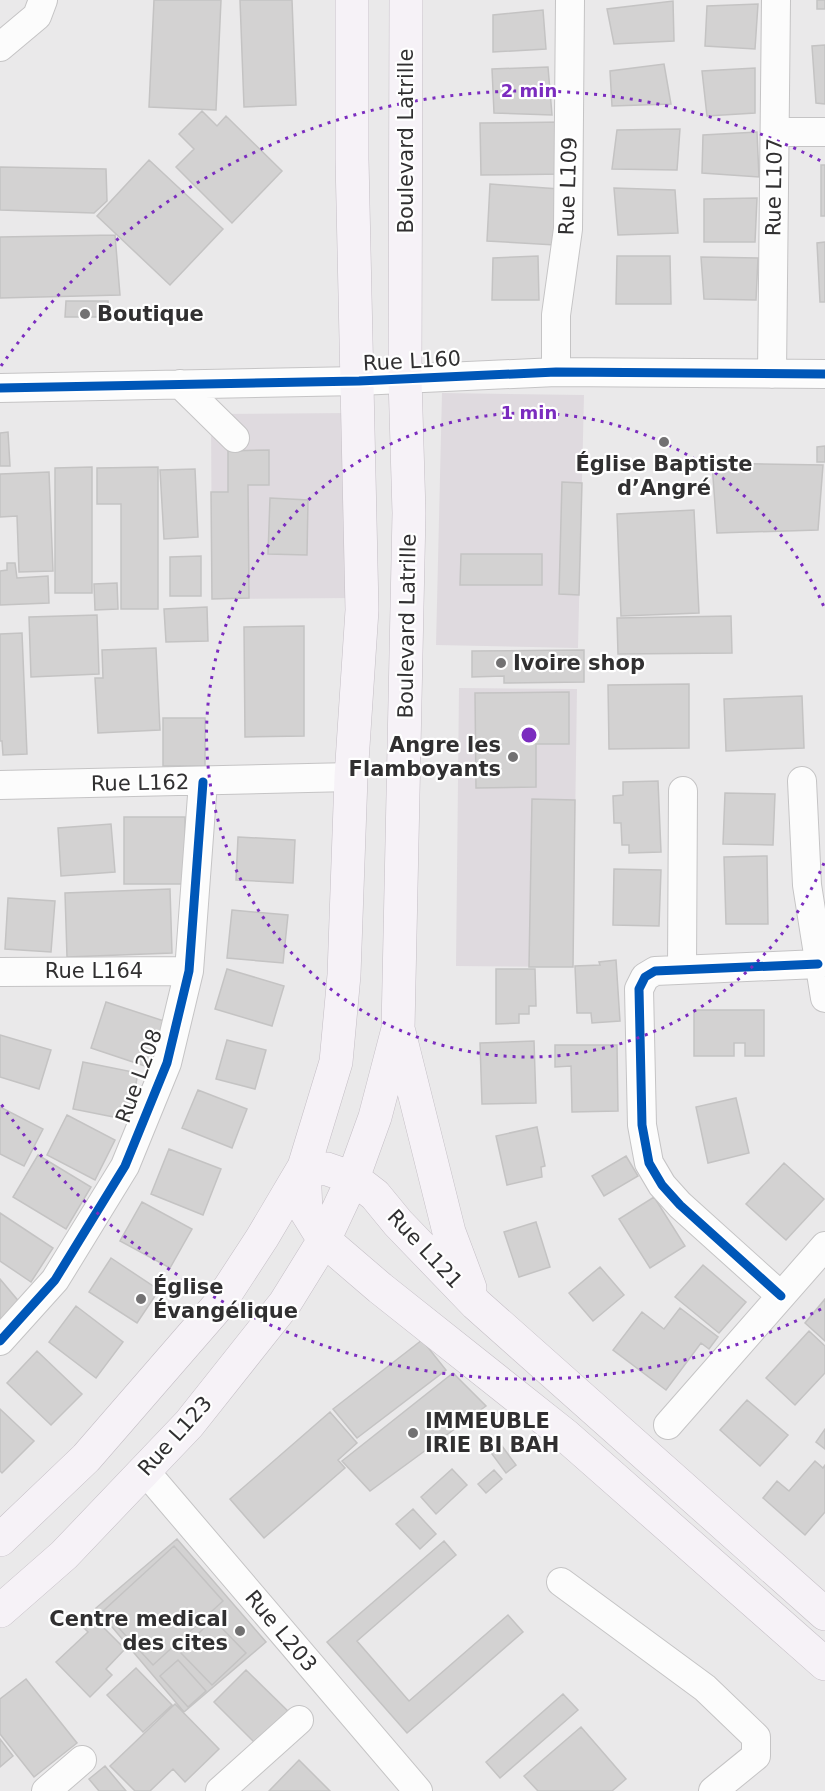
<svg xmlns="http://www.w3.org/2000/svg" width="825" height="1791" font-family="'DejaVu Sans',sans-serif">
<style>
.built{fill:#dfdadf}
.building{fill:#d3d2d2;stroke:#c4c3c3;stroke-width:1.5;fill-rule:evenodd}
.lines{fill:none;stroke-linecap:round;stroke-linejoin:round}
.minor-casing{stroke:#c5c4c5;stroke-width:30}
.major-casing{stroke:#c4bec5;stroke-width:34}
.minor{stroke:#fcfcfc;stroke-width:28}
.major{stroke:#f6f2f7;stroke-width:33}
.cycleway-casing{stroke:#fff;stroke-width:13}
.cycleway{stroke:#0057b8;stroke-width:9}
.ring{fill:none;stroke:#7b2cbf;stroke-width:3;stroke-dasharray:3 6}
.poi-dot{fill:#727172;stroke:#fff;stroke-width:2}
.labels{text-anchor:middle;stroke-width:4.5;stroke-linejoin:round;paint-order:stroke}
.street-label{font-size:21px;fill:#313031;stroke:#fff}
.poi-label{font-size:21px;font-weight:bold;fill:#313031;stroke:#fff;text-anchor:start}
.centre{fill:#7b2cbf;stroke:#fff;stroke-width:3}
.ring-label{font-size:18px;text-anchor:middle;font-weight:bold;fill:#7b2cbf;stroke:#fff;stroke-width:4.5;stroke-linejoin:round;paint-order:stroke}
</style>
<rect width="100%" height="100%" fill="#eae9ea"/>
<path class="built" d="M442,393L584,395L578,648L436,645Z
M351,413L352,598L212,599L211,414Z
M459,688L577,689L573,967L456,966Z"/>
<path class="building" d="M154,0H221L216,110L149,107Z
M240,0H292L296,105L244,107Z
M817,0H825V9H817Z
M673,1L674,41L614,44L607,9Z
M758,4L755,49L705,46L707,6Z
M543,10L546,49L493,52V15Z
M825,45V104L816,103L812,46Z
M664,64L671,104L612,106L610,71Z
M548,67L552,115L494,113L492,69Z
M755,68V113L707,116L702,71Z
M202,111L217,126L226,116L282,171L232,223L176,167L194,149L179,134Z
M565,122V174L481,175L480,123Z
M680,129L677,170L612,169L617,130Z
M757,132L759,177L702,173L703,135Z
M149,160L223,229L170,285L97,216Z
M821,165H825V216H821Z
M0,167L106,169L107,201L94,213L0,210Z
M490,184L559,189L555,245L487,241Z
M614,188L675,190L678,233L618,235Z
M757,198L755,242H704V199Z
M115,235L120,295L0,298V237Z
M825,242V302H820L817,243Z
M538,256L539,300H492L493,258Z
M617,256H670L671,304H616Z
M701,257L758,258L756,300L704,299Z
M66,301H108L109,317H65Z
M8,432L10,466H0V433Z
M825,446V462H817V447Z
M269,450V485H248L249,598L212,599L211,492H228V451Z
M712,463L823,465L818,530L717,533Z
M92,467V593H55V468Z
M158,467V609H121V504H97V468Z
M195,469L198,537L164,539L160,470Z
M49,472L53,571L19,572L17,516L0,517V474Z
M562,482L582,483L579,595L559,594Z
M270,498L308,500L307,555L268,554Z
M694,510L699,613L621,616L617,514Z
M461,554H542V585H460Z
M201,556V596H170V557Z
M7,563H15L17,578L48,576L49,603L0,605V571L7,570Z
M117,583L118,609L95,610L94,584Z
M207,607L208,641L166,642L164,609Z
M97,615L99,674L31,677L29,617Z
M731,616L732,653L618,654L617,618Z
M304,626V736L245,737L244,627Z
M22,633L27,754L3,755L2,741H0V634Z
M156,648L160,730L98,733L95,678H103L102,650Z
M584,650V682L504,683V676L472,677V651Z
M689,684V748L609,749L608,685Z
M569,692V744H536V787L476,788L475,693Z
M802,696L804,748L726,751L724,699Z
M163,718H205V766H163Z
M658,781L661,852L629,853V845H622L621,823H614L613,796L623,795V782Z
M725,793L775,794L773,845L723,844Z
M532,799L575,800L573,967H529Z
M124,817H185V884H124Z
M111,824L115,872L61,876L58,828Z
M238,837L295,840L293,883L236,880Z
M767,856L768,924H726L724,857Z
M614,869L661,870L659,926L613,925Z
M170,889L172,953L67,957L65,893Z
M8,898L55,901L51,952L5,949Z
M232,910L288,915L283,963L227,958Z
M616,960L620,1021L592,1023L591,1013H577L575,966L600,965L599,962Z
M227,969L284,986L272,1026L215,1009Z
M496,969H535L536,1006H529V1014H519V1023L496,1024Z
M106,1002L164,1021L148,1067L91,1048Z
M694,1010H764V1056H745V1043H734V1056H694Z
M0,1035L51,1050L39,1089L0,1077Z
M227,1040L266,1050L255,1089L216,1079Z
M534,1041L536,1103L482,1104L480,1043Z
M555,1045H617L618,1111L572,1112L571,1066L555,1067Z
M83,1062L138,1073L129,1120L73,1109Z
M198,1090L247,1109L232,1148L182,1128Z
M736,1098L749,1153L708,1163L696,1107Z
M0,1107L43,1129L24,1166L0,1154Z
M67,1115L115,1140L95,1180L47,1155Z
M537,1127L545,1166L541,1167L542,1177L507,1185L496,1136Z
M169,1149L221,1169L203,1215L151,1194Z
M38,1155L91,1187L66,1229L13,1197Z
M626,1156L638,1176L604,1196L592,1176Z
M784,1163L824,1199L786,1240L746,1204Z
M654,1197L685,1246L650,1268L619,1219Z
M142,1202L192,1229L170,1268L120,1241Z
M0,1213L53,1248L31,1282L0,1261Z
M536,1222L550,1267L519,1277L504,1232Z
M111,1258L159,1290L137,1323L89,1292Z
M703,1265L746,1302L719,1333L675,1297Z
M600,1267L624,1295L593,1321L569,1293Z
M0,1279L21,1304L0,1322Z
M825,1299V1341L805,1323Z
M76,1306L123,1342L96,1378L49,1342Z
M680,1308L718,1337L709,1349L701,1343L666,1390L613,1350L642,1312L664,1329Z
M809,1331L825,1346V1373L795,1405L766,1378Z
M422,1340L446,1370L357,1438L333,1409Z
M37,1351L82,1394L51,1425L7,1383Z
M453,1373L486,1406L370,1491L342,1461Z
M747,1400L788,1435L760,1466L720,1430Z
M0,1409L34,1441L2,1473L0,1471Z
M330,1412L357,1443L338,1460L345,1468L264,1538L230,1499Z
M825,1429V1449L816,1442Z
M499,1442L516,1465L506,1473L489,1450Z
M815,1461L823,1468L825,1465V1512L805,1535L763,1498L777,1481L789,1491Z
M452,1469L467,1485L436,1514L421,1497Z
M494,1470L502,1479L486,1493L478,1484Z
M413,1509L436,1534L420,1549L396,1524Z
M177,1539L266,1642L184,1712L96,1608ZM174,1546L223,1601L153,1665L103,1611ZM213,1619L246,1653L212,1685L180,1652ZM178,1660L206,1691L188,1707L160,1676Z
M444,1541L456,1555L357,1641L409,1701L508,1615L523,1632L407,1733L327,1642Z
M174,1546L223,1601L153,1665L103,1611Z
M92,1616L125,1649L106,1669L112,1675L90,1697L56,1662L88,1632L82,1626Z
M213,1619L246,1653L212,1685L180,1652Z
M178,1660L206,1691L188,1707L160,1676Z
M136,1668L172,1705L143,1732L107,1695Z
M246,1670L294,1717L261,1749L214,1702Z
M26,1679L77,1743L34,1777L0,1734V1699Z
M563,1694L578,1710L500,1778L486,1762Z
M175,1704L219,1749L185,1782L173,1769L150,1791H135L110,1766Z
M581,1727L626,1779L612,1791H538L524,1776Z
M0,1739L13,1756L0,1767Z
M299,1760L330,1791H269Z
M105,1766L126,1791H99L89,1779Z"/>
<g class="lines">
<defs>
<path id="minor" d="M0,47L37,16L43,0
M775,132H825
M556,372V315L568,229L570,0
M772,374L776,0
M180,384L235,438
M0,388L359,381L556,372L825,374
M802,781L807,885L825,998
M0,785L351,777
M682,968L683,791
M0,972L189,971
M781,1296L680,1205L662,1185L649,1163L642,1125L639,989L645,977L655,971L818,964
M0,1341L55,1280L125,1166L167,1063L189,971L203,782
M668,1425L825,1246
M145,1471L418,1791
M561,1582L705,1688L756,1737V1756L713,1791
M46,1791L82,1760
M220,1791L299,1720"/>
<path id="major" d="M399,1032L449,1232L470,1288
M304,1167L306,1211L324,1240L380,1288L565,1435L825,1664
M304,1167L327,1169L353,1178L375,1195L398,1223L476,1304L825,1614
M0,1540L86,1458L217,1307L262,1238L304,1167L336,1062L344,975L351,777L362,610L352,159V0
M0,1611L64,1555L189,1424L285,1303L324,1240L353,1178L375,1117L398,1029L409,513L405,378L406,0"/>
</defs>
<use href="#minor" class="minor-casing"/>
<use href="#major" class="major-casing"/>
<use href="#minor" class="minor"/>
<use href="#major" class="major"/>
<defs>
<path id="cycleway" d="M0,388L359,381L556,372L825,374
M781,1296L680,1205L662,1185L649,1163L642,1125L639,989L645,977L655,971L818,964
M0,1341L55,1280L125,1166L167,1063L189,971L203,782"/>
</defs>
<use href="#cycleway" class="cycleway-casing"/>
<use href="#cycleway" class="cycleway"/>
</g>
<g class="ring">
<path d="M824 863A322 322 0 1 1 824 607"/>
<path d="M821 1309A644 644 0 0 1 1 1104M1 366A644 644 0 0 1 821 161"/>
</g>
<g class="poi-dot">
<circle cx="85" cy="314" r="6"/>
<circle cx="664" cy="442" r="6"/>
<circle cx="501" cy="663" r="6"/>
<circle cx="513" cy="757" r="6"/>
<circle cx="141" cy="1299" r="6"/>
<circle cx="413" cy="1433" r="6"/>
<circle cx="240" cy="1631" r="6"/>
</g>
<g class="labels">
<g class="street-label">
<text transform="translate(406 141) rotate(-90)" y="7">Boulevard Latrille</text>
<text transform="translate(568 186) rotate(-88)" y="7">Rue L109</text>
<text transform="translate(774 187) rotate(-89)" y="7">Rue L107</text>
<text transform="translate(412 361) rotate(-3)" y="7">Rue L160</text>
<text transform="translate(407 626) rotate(-89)" y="7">Boulevard Latrille</text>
<text transform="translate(140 783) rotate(-1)" y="7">Rue L162</text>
<text x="94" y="978">Rue L164</text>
<text transform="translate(139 1076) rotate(-70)" y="7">Rue L208</text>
<text transform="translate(425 1249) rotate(47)" y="7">Rue L121</text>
<text transform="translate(175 1436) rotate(-48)" y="7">Rue L123</text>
<text transform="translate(281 1631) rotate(50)" y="7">Rue L203</text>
</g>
<g class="poi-label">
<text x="97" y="321">Boutique</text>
<text x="664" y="471" text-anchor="middle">Église Baptiste<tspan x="664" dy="24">d’Angré</tspan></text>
<text x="513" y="670">Ivoire shop</text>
<text x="501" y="752" text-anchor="end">Angre les<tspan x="501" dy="24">Flamboyants</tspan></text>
<text x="153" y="1294">Église<tspan x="153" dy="24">Évangélique</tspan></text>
<text x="425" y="1428">IMMEUBLE<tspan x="425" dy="24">IRIE BI BAH</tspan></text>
<text x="228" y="1626" text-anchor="end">Centre medical<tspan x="228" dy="24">des cites</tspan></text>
</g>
</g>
<circle cx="529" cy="735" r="9" class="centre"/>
<g class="ring-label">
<text x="529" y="97">2 min</text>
<text x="529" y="419">1 min</text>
</g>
</svg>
